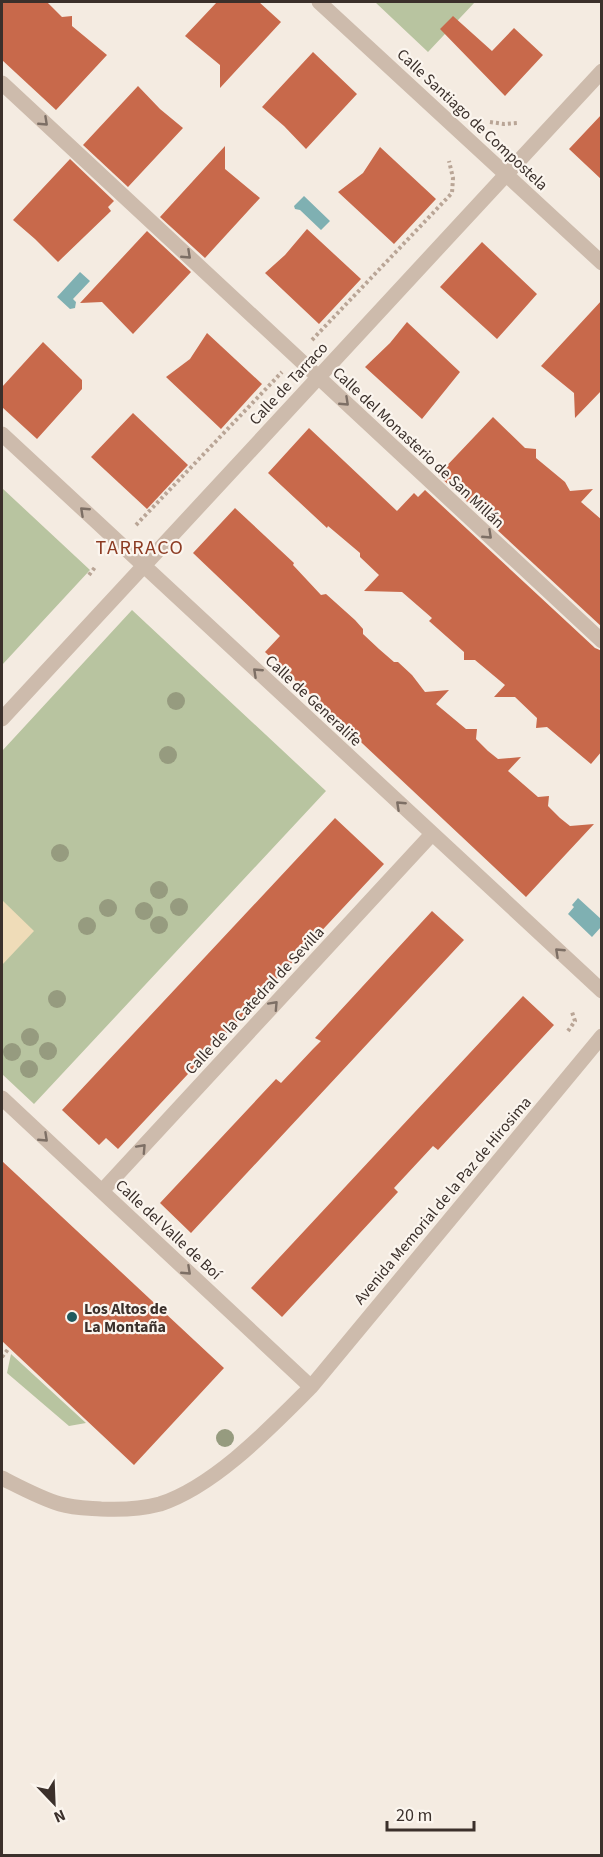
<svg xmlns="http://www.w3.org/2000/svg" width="603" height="1857" font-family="'Source Sans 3',sans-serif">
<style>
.green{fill:#b8c4a0}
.sand{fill:#efdcb8}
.water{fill:#7fb0b2}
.building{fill:#c8694b}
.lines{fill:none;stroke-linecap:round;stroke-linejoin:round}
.path{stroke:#b9a596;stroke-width:4;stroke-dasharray:3 3;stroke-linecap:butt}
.street{stroke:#cdbbac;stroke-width:15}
.tree{fill:#969b7f}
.oneway{stroke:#7d6f65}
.poi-dot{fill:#1f5a5e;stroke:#fbf5ee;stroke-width:2}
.labels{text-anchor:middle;stroke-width:4.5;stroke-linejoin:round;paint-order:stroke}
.street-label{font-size:16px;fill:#3b302b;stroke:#fbf5ee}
.poi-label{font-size:16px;font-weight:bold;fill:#3b302b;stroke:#fbf5ee;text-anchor:start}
.quarter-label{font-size:20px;letter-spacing:1.5px;fill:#8c3b22;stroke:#fbf5ee}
</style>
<rect width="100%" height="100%" fill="#f4ebe1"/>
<path class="green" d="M375,2H475L428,52Z
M2,488L90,570L2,665Z
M132,610L326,791L34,1104L2,1074V751Z
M11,1354L86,1423L69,1426L7,1373Z"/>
<path class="sand" d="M2,900L34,931L2,965Z"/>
<path class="water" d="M304,196L330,221L321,230L300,210L295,209L294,206Z
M80,272L90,281L73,299L76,302L75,308L70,309L57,297Z
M578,898L601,919V927L592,937L568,914L574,907L572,905Z"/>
<path class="building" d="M2,2H47L62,17L72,16V26L107,55L56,110L2,60Z
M217,2H259L281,22L220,88V65L185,36Z
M453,16L492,51L514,28L543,55L505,96L440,29Z
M313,52L357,94L306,149L284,126L262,107Z
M138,86L160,109L183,128L128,187L83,145Z
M602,114V180L569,149Z
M225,146V169L260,198L205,258L160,217Z
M380,147L436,199L394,244L338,192L363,173Z
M70,159L114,201L108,207L111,211L58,262L35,239L13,220Z
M307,229L361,279L319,324L265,273L285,255Z
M147,231L191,272L133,334L102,302L80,303Z
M482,242L537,294L497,339L440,287Z
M602,300V390L575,418L574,393L541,366Z
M407,322L460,372L422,419L365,367L390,343Z
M207,333L262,384L221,429L166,377L190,359Z
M43,342L82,380V389L37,439L2,407V387Z
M133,413L188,465L147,509L91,457Z
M493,417L525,448L536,449V458L565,482L570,491L593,489L581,502L602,520V627L438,475Z
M309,428L397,511L414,493L418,497L425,490L595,648L602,651V751L591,764L547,727L536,728L537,718L515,697H494L505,685L475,660H464V652L429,621L432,618L402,592L364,591L379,575L360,557V553L328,526L327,528L268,473Z
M235,508L294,563L293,565L321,595L326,594L355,620L363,629V634L379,649L394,662H398L412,675L425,692L449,690L436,704L466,729H477L476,739L488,751L498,759L521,757L508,771L538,797L549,796L548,806L560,818L570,826L594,824L526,897L265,652L280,636L193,553Z
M335,818L384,864L118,1149L106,1138L99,1145L62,1110Z
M432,911L464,940L191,1233L160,1203L276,1079L281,1083L313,1049L321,1041L315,1038Z
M523,996L554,1025L438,1150L433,1146L394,1188L398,1192L282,1317L251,1288Z
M2,1161L224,1368L134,1465L2,1341Z"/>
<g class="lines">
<path class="path" d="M490,122L504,124L518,123
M312,340L452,193L453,178L449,161
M136,525L282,372
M89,575L96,566
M568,1031L575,1021L572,1012
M2,1357L9,1348"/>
<path class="street" d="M319,2L602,263
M2,83L602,641
M2,434L602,991
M2,719L602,71
M2,1098L311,1387
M102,1191L432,834
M2,1478C20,1487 40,1498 60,1504C73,1508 88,1508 101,1509C120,1510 141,1509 160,1504C215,1486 271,1427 311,1387L602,1036"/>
</g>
<g class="tree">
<circle cx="176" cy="701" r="9"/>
<circle cx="168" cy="755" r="9"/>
<circle cx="60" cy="853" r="9"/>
<circle cx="159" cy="890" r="9"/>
<circle cx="179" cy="907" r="9"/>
<circle cx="108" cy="908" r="9"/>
<circle cx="144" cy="911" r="9"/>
<circle cx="159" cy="925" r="9"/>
<circle cx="87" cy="926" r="9"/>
<circle cx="57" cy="999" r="9"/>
<circle cx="30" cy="1037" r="9"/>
<circle cx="48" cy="1051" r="9"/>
<circle cx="12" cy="1052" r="9"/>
<circle cx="29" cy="1069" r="9"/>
<circle cx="225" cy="1438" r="9"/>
</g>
<defs><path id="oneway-chevron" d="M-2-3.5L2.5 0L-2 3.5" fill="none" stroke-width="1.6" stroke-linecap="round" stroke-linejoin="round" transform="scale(1.5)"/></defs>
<g class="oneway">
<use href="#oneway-chevron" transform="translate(44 122) rotate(43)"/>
<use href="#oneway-chevron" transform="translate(187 255) rotate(43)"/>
<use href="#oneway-chevron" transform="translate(345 402) rotate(43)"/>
<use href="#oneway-chevron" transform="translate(84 511) rotate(-137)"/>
<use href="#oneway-chevron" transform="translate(488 535) rotate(43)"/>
<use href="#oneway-chevron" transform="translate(257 672) rotate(-137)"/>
<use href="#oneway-chevron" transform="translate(400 805) rotate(-137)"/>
<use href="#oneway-chevron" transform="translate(559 952) rotate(-137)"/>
<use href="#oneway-chevron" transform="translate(274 1005) rotate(-47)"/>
<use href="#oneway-chevron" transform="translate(44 1138) rotate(43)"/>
<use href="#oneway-chevron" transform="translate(142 1148) rotate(-47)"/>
<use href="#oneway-chevron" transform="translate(187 1271) rotate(43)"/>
</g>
<circle class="poi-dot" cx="72" cy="1317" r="6"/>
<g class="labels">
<g class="street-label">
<text transform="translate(473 119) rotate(43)" y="6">Calle Santiago de Compostela</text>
<text transform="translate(288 383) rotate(-47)" y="6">Calle de Tarraco</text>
<text transform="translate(419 447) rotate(43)" y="6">Calle del Monasterio de San Millán</text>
<text transform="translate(314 700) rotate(43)" y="6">Calle de Generalife</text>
<text transform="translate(254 1000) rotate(-47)" y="6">Calle de la Catedral de Sevilla</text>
<text transform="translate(442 1200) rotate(-50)" y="6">Avenida Memorial de la Paz de Hirosima</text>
<text transform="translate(169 1229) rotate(43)" y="6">Calle del Valle de Boí</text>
</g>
<g class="poi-label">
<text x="84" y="1314">Los Altos de<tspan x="84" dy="18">La Montaña</tspan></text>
</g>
<g class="quarter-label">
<text x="140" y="554">TARRACO</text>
</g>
</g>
<rect width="603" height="1857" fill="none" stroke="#3b302b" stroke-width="6"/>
<g transform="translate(54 1803) rotate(157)" stroke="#fbf5ee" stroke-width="4.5" paint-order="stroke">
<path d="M0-4.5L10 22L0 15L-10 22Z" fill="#3b302b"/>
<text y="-9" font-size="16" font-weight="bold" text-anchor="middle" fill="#3b302b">N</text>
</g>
<path d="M387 1821v9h87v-9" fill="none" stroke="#3b302b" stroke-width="3"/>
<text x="396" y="1821" font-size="18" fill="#3b302b" stroke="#fbf5ee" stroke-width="4.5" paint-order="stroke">20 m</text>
</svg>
